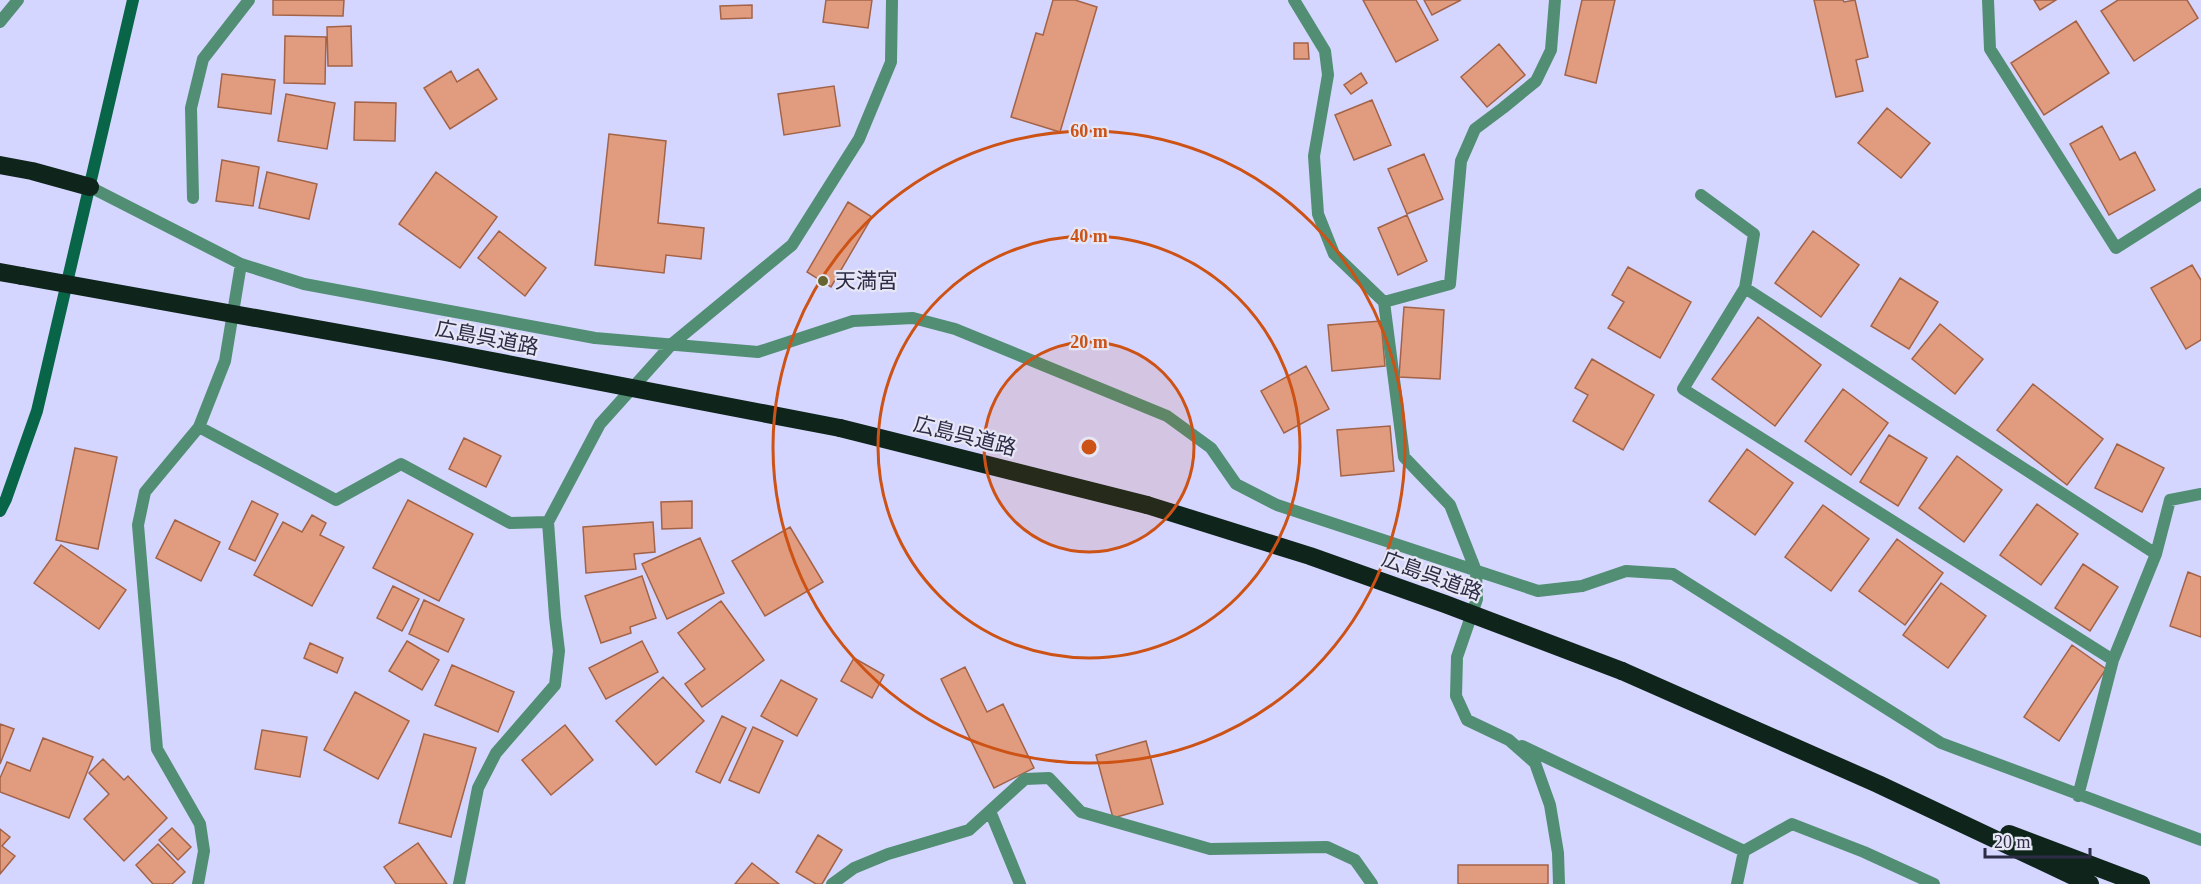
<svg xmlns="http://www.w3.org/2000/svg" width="2201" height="884" font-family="'Times New Roman','Noto Sans JP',serif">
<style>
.building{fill:#e19c7f;stroke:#a36348;stroke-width:1.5}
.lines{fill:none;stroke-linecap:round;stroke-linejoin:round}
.street{stroke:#518e73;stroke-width:12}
.secondary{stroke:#096547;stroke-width:12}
.highway{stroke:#0f251c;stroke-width:18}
.highway-bridge{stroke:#0f251c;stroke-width:18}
.ring{fill:none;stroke:#cc5215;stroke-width:3}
.poi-dot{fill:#686430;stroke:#e6e6f4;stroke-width:2}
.labels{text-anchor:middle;stroke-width:4.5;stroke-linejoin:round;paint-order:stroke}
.poi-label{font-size:21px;fill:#2d2c46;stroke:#e6e6f4;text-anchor:start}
.street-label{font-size:21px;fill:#2d2c46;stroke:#e6e6f4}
.centre{fill:#cc5215;stroke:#e6e6f4;stroke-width:3}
.ring-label{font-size:18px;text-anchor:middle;font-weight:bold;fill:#cc5215;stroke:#e6e6f4;stroke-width:4.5;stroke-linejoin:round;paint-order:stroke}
</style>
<rect width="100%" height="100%" fill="#d5d6ff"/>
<path class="building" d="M273,0H344L343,16L273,15Z
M826,0H872L868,28L823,22Z
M1053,0H1075L1097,7L1060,132L1011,117L1036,33L1043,35Z
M1363,0H1416L1438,40L1396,62Z
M1424,0H1461L1432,15Z
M1582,0H1615L1596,83L1565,75Z
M1814,0H1843L1844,2L1855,0L1868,57L1856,60L1863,91L1836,97Z
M2034,0H2056L2040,10Z
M2118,0H2187L2198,18L2134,61L2101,11Z
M752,5V18L721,19L720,6Z
M2076,21L2109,73L2044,115L2011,63Z
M351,26L352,66H328L327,27Z
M285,36L326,37L325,84L284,83Z
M1294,43H1308L1309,59H1294Z
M1499,44L1525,75L1487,107L1461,77Z
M478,69L497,99L450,129L424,88L451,71L457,82Z
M1361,73L1367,83L1351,94L1344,85Z
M222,74L275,80L271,114L218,107Z
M834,86L840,126L784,135L778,94Z
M286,94L335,103L327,149L278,141Z
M1372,100L1391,145L1354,160L1335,115Z
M355,102L396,103L395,141L354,140Z
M1887,108L1930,143L1901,178L1858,143Z
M2102,126L2120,160L2135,152L2155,190L2109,215L2070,144Z
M609,134L666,141L658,223L704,228L701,259L666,255L664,273L595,265Z
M1424,154L1443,199L1407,214L1388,169Z
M222,160L259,167L253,206L216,201Z
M267,172L317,184L309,219L259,208Z
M436,172L497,217L460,268L399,224Z
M848,202L872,217L831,287L807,272Z
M1407,215L1427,261L1398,275L1378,228Z
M499,231L546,268L525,296L478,258Z
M1813,231L1859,265L1821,317L1775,283Z
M2192,265L2201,280V340L2186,349L2151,288Z
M1628,267L1691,302L1660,358L1608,328L1624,302L1612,295Z
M1900,278L1938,302L1909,349L1871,326Z
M1404,307L1444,310L1440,379L1399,377Z
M1758,317L1821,365L1775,426L1712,379Z
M1381,321L1385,366L1332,371L1328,325Z
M1940,324L1983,359L1955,394L1912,359Z
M1592,359L1654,395L1623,450L1573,421L1588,395L1575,388Z
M1306,366L1329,409L1284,433L1261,391Z
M2033,384L2103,439L2067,485L1997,430Z
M1843,389L1888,423L1851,475L1805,441Z
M1390,426L1394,471L1341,476L1337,430Z
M1889,435L1927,458L1898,506L1860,482Z
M464,438L501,456L486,487L449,469Z
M2117,444L2164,468L2142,512L2095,488Z
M75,448L117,457L98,549L56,540Z
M1747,449L1793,483L1755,535L1709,501Z
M1957,456L2002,490L1964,542L1919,508Z
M408,500L473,534L439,601L373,568Z
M252,501L278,514L255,561L229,549Z
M692,501V528L662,529L661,502Z
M2037,504L2078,534L2041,585L2000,555Z
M1823,505L1869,539L1831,591L1785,557Z
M312,515L326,523L320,535L344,547L312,606L254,575L283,522L302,532Z
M175,520L220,542L201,581L156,558Z
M653,522L655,552L634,554L636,569L586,573L583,527Z
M790,527L823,582L765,616L732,561Z
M700,538L724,593L667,619L642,564Z
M1897,539L1943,573L1905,625L1859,591Z
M61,545L126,590L99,629L34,583Z
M2083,564L2118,587L2090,631L2055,608Z
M2188,572L2201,577V637L2170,626Z
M642,576L656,618L630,627L631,633L601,643L585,596Z
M1941,583L1986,616L1948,668L1903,635Z
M393,586L419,599L402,631L377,618Z
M424,600L464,619L448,652L409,634Z
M721,601L764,660L702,707L685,684L705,669L678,633Z
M407,641L439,660L422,690L389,671Z
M642,641L658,672L606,699L589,668Z
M310,643L343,658L337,673L304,658Z
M2072,645L2106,669L2059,741L2024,717Z
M854,658L884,675L872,698L841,681Z
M452,665L514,692L498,732L435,705Z
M965,667L987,712L1003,704L1034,768L994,788L941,679Z
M663,677L704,721L656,765L616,721Z
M781,680L817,699L797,736L761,716Z
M355,692L409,721L378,779L324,750Z
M722,716L746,728L720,783L696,772Z
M0,724L14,729L0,764Z
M565,725L593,760L551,795L522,760Z
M753,727L783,741L759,793L729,780Z
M262,730L307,737L300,777L255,769Z
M424,734L476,748L451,837L399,823Z
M43,738L93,757L69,818L0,792V778L7,762L30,771Z
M1146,741L1163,804L1113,818L1096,755Z
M103,759L124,780L128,776L167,818L124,861L84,819L109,794L89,773Z
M172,828L191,847L178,860L159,840Z
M0,829L10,837L2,846L15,856L0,874Z
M818,835L842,850L822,884H816L796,872Z
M418,843L447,884H396L384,867Z
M158,844L185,872L172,884H153L136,865Z
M752,863L779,884H735Z
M1458,865H1548V884H1458Z"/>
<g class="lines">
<path class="street" d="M1294,0L1325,51L1328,75L1314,156L1318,214L1334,254L1384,302L1404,457L1450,505L1476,571L1477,599L1457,657L1456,696L1467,720L1509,740L1535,763L1550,805L1558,853L1559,884
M1988,0L1990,49L2116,248L2201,194
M0,22L18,0
M90,187L241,264L304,284L595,338L758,352L853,321L913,318L955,329L1167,416L1211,448L1236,484L1277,505L1538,591L1582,586L1626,571L1673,574L1941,743L2201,840
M1701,195L1754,234L1745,288L1683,389L2113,660
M193,198L191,108L203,59L249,0
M1745,288L2156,554
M1384,302L1450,284L1461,161L1475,129L1503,108L1536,81L1551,50L1555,0
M199,427L336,500L401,464L510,523L548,522
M1522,746L1744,851L1792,824L1864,852L1934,884
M2078,796L2113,660L2156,554L2170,500L2201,494
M990,811L1020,884
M198,884L204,851L200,824L157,749L138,525L145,492L199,427L225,361L241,264
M459,884L478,788L496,753L555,685L559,651L555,617L548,522L600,424L672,344L792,245L859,139L891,62L892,0
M832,884L854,868L888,854L969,830L1025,779L1049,778L1081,812L1210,849L1327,847L1355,860L1372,884
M1737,884L1744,851"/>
<path class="secondary" d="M0,511L6,499L37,411L133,0"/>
<path class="highway" d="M0,165L32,171L90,187
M0,272L22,276
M840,428L1147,505
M1622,671L1878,784L2090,884
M2009,834L2141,884"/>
<path class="highway-bridge" d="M22,276L445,352L840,428
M1147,505L1310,556L1445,604L1622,671"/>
</g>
<circle cx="1089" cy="447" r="105" fill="#cc5215" fill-opacity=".12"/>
<g class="ring">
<circle cx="1089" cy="447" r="105"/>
<circle cx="1089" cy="447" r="211"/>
<circle cx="1089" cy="447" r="316"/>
</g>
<circle class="poi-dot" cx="823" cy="281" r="6"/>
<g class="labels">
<g class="poi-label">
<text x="835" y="288">天満宮</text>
</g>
<g class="street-label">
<text transform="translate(487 338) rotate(11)" y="7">広島呉道路</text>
<text transform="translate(965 436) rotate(14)" y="7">広島呉道路</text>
<text transform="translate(1432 576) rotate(20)" y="7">広島呉道路</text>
</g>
</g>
<circle cx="1089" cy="447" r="9" class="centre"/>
<g class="ring-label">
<text x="1089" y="137">60 m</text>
<text x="1089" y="242">40 m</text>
<text x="1089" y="348">20 m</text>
</g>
<path d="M1985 848v9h105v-9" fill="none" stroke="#2d2c46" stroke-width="3"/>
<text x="1994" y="848" font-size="18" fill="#2d2c46" stroke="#e6e6f4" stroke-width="4.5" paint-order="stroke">20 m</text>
</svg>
